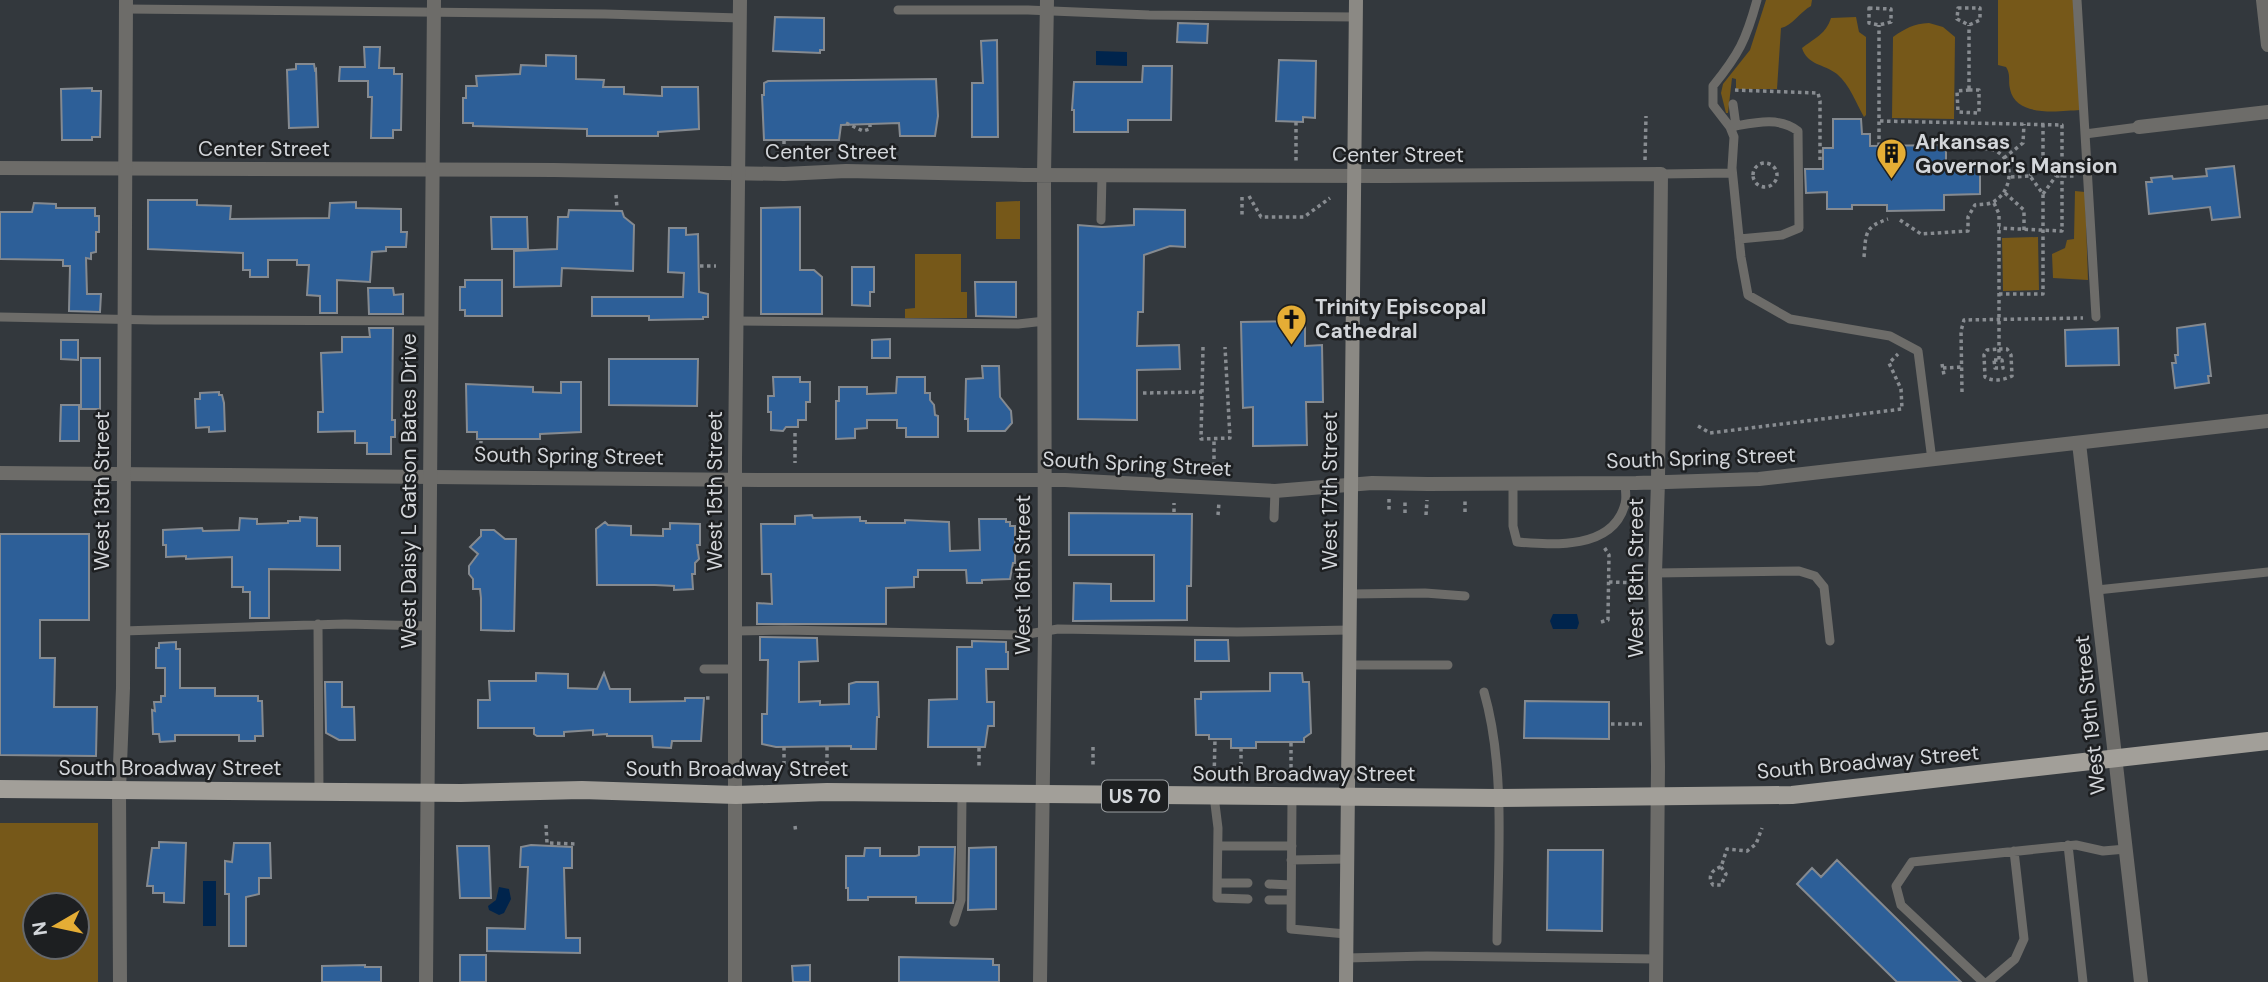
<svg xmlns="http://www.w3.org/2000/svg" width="2268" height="982" font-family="'DM Sans',sans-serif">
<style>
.green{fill:#765819;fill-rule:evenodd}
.water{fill:#00244c}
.building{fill:#2d5f98;stroke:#858a90;stroke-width:2}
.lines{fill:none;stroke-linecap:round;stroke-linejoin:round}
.path{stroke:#888c91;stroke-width:3.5;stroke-dasharray:3.5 3.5;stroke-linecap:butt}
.service{stroke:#6d6c69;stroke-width:9}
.minor{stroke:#6d6c69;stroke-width:14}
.tertiary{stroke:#6d6c69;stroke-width:14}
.secondary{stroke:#8b8984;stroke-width:14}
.primary{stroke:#a29f99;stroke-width:18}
.labels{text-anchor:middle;stroke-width:5;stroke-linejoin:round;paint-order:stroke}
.shield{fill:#1d1f21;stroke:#9c9fa2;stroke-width:2}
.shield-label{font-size:19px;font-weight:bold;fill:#d3d6da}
.poi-label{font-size:21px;font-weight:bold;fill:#d3d6da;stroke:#1d1f21;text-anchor:start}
.street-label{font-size:21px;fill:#d3d6da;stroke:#1d1f21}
</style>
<rect width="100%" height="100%" fill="#33383d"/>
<path class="green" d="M1766,0H1812L1811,6C1800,12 1792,26 1781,28L1777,89H1736V79L1732,78L1728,113H1726L1721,93L1723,84L1750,50Z
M1998,0H2073L2080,110C2059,111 2016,118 2010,89C2008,80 2011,75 2006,67L1998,65Z
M1856,17L1859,32L1866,37V115L1864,117C1856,103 1850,85 1837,74C1824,64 1807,65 1802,48C1815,38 1826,34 1831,18Z
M1929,23L1943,27L1955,37L1954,119L1892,118L1893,37C1906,28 1913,24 1929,23Z
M2075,191L2085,192L2088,280L2053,278L2052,254L2065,248L2067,240L2074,239Z
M1020,201V239H996V202Z
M2038,237L2039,290L2003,291L2002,238Z
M915,254H961V292H967V318H905V309L915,308Z
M0,823H98V982H0ZM35,905H77V947H35Z"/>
<path class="water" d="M1096,51L1127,52V66L1096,65Z
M1553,614H1577L1579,623L1577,629H1553L1550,621Z
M203,881H216V926H203Z
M499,887L509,889L511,899L504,913L499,915L489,910L488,906L496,900Z"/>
<path class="building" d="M775,17L824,18V50H820V53L773,51Z
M1178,23L1208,24L1207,43L1177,42Z
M997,40L998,137H972V83H983L981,41Z
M364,47H380L379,68H394V74H402L401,130H393V138H371L372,97H368V81H339L340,67H365Z
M546,55L576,56V79L604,80L603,87H624V94L662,96V87H698L699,129L658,132V136H587V129L473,126V123H463V98H466V86H477L476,76L520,74L521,65L546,66Z
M1279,60L1316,61L1315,118L1303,117V122L1276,121Z
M296,64H314L315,70L316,69L318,127L289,128L287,70L296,69Z
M1143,66H1172L1171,120H1128V132H1074V110H1072L1074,82H1142Z
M936,79L938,116L935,136H900L899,123L841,125L839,140H764L762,95H764V83L768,81Z
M92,88V91H101L100,137H92V140H62L61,89Z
M1833,119H1861L1862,134H1870V146L1946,145V164H1980V194L1944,195V210L1887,211V205H1852V209H1827V192L1806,193L1805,169H1823V148H1833Z
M2234,166L2240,217L2212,220L2210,207L2149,214L2146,182H2152L2151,178L2172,176L2173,179L2207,176L2206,169Z
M148,200H197V205L231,206L230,219L329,218L330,203L356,202V208L401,209V232H407L406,247H386V251L372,252L370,282L337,280V313H320V296L307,295L309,265H297V260H268V277H250V270H243V253L148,249Z
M34,203L56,204V208H95V216H99V232H96V252L91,253V259L86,258L87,294H101L100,312L69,311L70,266H63V260L0,259V212H32Z
M800,207V270H814L822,277V314H761V208Z
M1134,209L1185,210V247L1170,246L1144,255L1143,312H1138L1137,346L1179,345L1180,369L1137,370V420L1078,419V225L1102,227L1134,225Z
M569,210L622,211L624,217L634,225L633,271L562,268L561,286L514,287V251L557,249L558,217H568Z
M491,217H527L528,249H492Z
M669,228H686V235L698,234L699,292L708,294V317H703V319L649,320V316H592V297H683L684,273L668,272Z
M852,267H874V292H870V306L852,305Z
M465,280H502V316H465V310H460V287H465Z
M975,282H1016V317L976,316Z
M368,288H393L394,295L403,294V314H369Z
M1305,321V346L1322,345L1323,402H1306L1307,445L1253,446V407L1243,408L1241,322Z
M2205,324L2211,376H2208L2209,383L2175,388L2172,363H2176L2175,355H2178L2177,328Z
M369,328H393L392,420H395V437H391V454H367V443H355V431L318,432V412H323L321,353L342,352V337H370Z
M2118,328L2119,365L2066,366L2065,330Z
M890,339V358H872V340Z
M61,340H78V360L61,359Z
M81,358H100V409H81Z
M609,359H698L697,406L609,405Z
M982,366H999L1000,397L1011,411L1012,423L1005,431H968V419H965L966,379L983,378Z
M773,377H800V382H810V402H806V420H798V427H786L783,431L771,430V412H768V396H774Z
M897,377H925V393H930V400L934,405L935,415L938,416V437H906V428H897V420H867V428L855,429V438L836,439V401H839V387H867V394L896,393Z
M561,382H581V432L540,434V439H477V432H467L466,384L533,387V392L561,393Z
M219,392V395H222L224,403L225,431L209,432V427L196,428L195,399H200V393Z
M61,405H79V441H60Z
M1069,513L1192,514L1191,586H1187V620L1073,621L1074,583L1111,584V601H1154V555H1069Z
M812,515L813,518L860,517V521H866V523H905V520L949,522L950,551L980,550L979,519H1006V522H1010V526H1015V563H1013L1010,579L982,580V583H967L966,570H918V577H914V587L886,588V624H757V603L772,604L771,574H762L761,524H795V516Z
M300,517L317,518V546H340V570L269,569V618H250V592H243V587H232V557L186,559V556L166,557V545H163V530L202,528L203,531L239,530L240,518L257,519V524L288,523V521H300Z
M605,522L608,525L631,526V535L663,536V529H670V523L700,524V545H697L699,559L695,563V574H692L693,589L674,590V586L655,585H597L596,529Z
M481,530H494L505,539H516L514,631L481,630V598L480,589H473V579L469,574V566L478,554L470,547L481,536Z
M0,534H89V620H40V658H55L54,707H97L96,756L0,755Z
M760,637L817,638L818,661L799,662V702L820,701V705L849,704V684L856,682H878L879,717H877L876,749H851V746L776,747L762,744V714H767L768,660H760Z
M1195,640H1228L1229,661H1195Z
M972,641L1006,642V652H1008V669H986L987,702H994V726H988L985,747H928L929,700L957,699V647H972Z
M176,642V649H180V688H215V696H258V701H262L263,736H255V741H239V735H175V741L160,742L159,734H153L152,710L155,711L154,702H161V696H165V668H156V648H159V643Z
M536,673L568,674V688L597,689L604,673L610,689H630V702L685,701V698H704L701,741H672L671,748L653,747L652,736H607V734L593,735V730L564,732V736H537L534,734V728H478V700H490L489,681H536Z
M1270,673H1302L1303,682H1309L1311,733L1304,738V742H1256V748H1231V739H1209V735H1196L1195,699H1201V692L1270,691Z
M325,682H342V707H354L355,740H339L326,733Z
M1525,701L1609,702V739L1524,738Z
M159,842L186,843L184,903L164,902V893H153V886H147L152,848H159Z
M234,843H270L271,878H259V894L246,897V946H229V894H225V861L232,862Z
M531,845L572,847V868H564L566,938H580V953L487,951V928L525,929L528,867H520L521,847Z
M457,846H489L491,898H460Z
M919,847H955L953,903H916V897H868V900H848V888H846V856H864L865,848H880V856H916L919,855Z
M996,847V909L968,910L969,848Z
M1548,850H1603L1602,931L1547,930Z
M1837,860L1961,982H1897L1797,884L1812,868L1821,877Z
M460,955H486V982H460Z
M899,957L993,959V965H999V982H899Z
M365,965V967H381V982H322V966Z
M810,965V982H793L792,966Z"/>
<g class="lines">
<path class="path" d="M1869,8L1891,9V22L1879,25L1869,23Z
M1958,8H1980V20L1969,25L1957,19Z
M1969,89V25
M1735,90L1818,93L1820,101V160
M1969,90H1979V113L1958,112L1957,91Z
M1880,121L2062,125V231L1999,228
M1296,122V162
M846,123L863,131L870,129V125
M2043,124V158L2056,176
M1879,146V25
M784,158V140
M2004,158L2023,143L2024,124
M1645,160L1646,116
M1753 175a12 12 0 1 1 24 0a12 12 0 1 1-24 0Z
M2030,176L2043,158
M2056,176H2074
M2011,177L2030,176
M2005,193L2024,210V230
M2043,194L2056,176
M616,195L617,208
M1249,196L1261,217H1304L1330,198
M1242,197V217
M1994,203L1999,214V360
M1900,220L1921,234L1968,231V217L1975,205C1982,204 1991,205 1996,200C2013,189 2015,157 1993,150C1983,147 1969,149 1959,149
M1864,257C1866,234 1864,227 1888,219
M700,266H716
M1999,294H2043V194L2030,176
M1203,347L1201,439L1230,438L1225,347
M1999,349H2007L2011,355L2012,376C2004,380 1993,382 1985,377L1984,355L1987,350Z
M1994,360H2002L2003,368H1995Z
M1942,364L1944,375
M1943,368L1962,367
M1962,392L1961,331L1964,320L2083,318
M1143,393L1202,392
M1698,426L1710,433L1902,409L1901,389L1889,363L1898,354
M795,433V463
M480,457L481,441
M1214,473V439
M1389,499V512
M1174,512V503
M1465,512V499
M1405,513V500
M1218,515L1219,502
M1426,515L1427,500
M1609,582L1638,583
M1601,622L1608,620V616L1609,555L1604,547
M706,698H713
M1611,724H1642
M1291,743V781
M784,747V766
M827,747V764
M1093,747V766
M979,748V766
M1241,748V777
M1214,780L1215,739
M546,825L547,843L575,844
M795,826L796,833
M1721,867L1726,874L1721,885H1713C1707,877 1712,869 1721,867L1727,849L1747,851L1756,844L1762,828"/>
<path class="service" d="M1757,0C1746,40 1739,54 1713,86V105L1730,127L1734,137L1732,168L1741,257L1748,295L1790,319L1890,336L1918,351L1932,460
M2077,0L2096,317
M126,9L605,14L740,18
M898,10H1028L1149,15L1356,17
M1733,104L1736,126
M1730,127C1754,123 1778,116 1798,131L1799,228L1782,235L1739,239
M2085,134L2139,127
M1661,174L1732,173
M1101,220L1102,175
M0,317L154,320L431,321
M737,321L1018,324L1045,321
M1513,483V526L1517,542C1553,545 1613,550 1625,504C1627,498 1625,489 1625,482
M1274,518L1275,491
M1655,573L1799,571L1815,576L1824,587L1830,641
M2097,590L2268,572
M1351,594L1425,593L1465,596
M318,624L319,792
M123,631L345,624L429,626
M735,631L784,630L1022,635L1058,629L1237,632L1350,630
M1349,665H1448
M704,669H734
M1484,692C1506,768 1498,862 1497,941
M1214,796L1218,828L1217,898L1248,899
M1292,797L1291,929L1346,934
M2068,845L2083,982
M1218,846H1292
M1291,860L1346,859
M1218,883H1248
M1269,884L1291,885
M1269,900H1291
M954,922L961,900L962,794
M1346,958L1427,956L1656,959
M1983,982L1901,905L1896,886L1912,862L2076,845L2103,851L2126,849
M1988,982L2015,959L2024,939L2014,851"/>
<path class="minor" d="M2263,0L2268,45
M2139,127L2268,112
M0,168L554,170L784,174L846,171L1024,175L1386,176L1661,174L1658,482L1655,573L1658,766L1656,982
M2079,443L2141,982
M0,473L758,480H1065L1275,491L1372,483L1428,484L1636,483L1759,479L2268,421
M1040,982L1045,631L1044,175L1047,0"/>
<path class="tertiary" d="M120,982L119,790L123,688L126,0
M426,982L434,0
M735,982V459L740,0"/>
<path class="secondary" d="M1346,982L1356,0"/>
<path class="primary" d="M0,789L461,793L582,790L736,795L827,792L1498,798L1792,795L2268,741"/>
</g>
<defs>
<symbol id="building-pin" viewBox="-11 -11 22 30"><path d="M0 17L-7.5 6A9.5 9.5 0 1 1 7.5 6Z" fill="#e5ad35" stroke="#1d1f21"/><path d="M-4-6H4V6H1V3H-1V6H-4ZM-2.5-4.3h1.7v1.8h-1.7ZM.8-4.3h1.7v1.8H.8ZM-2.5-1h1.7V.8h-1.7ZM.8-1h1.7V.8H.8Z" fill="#111"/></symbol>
<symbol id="church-pin" viewBox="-11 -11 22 30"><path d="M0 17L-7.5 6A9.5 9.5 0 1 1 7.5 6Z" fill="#e5ad35" stroke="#1d1f21"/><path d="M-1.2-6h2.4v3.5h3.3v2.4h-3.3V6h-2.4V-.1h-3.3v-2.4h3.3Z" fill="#111"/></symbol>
</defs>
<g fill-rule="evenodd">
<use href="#building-pin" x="1874" y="136" width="35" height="47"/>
<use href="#church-pin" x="1274" y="302" width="35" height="47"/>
</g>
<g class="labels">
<rect class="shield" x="1102" y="780.5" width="66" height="31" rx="5"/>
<g class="shield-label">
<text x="1135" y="803">US 70</text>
</g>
<g class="poi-label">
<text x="1915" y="149">Arkansas<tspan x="1915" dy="24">Governor's Mansion</tspan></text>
<text x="1315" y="314">Trinity Episcopal<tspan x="1315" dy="24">Cathedral</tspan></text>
</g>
<g class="street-label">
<text x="264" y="156">Center Street</text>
<text x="831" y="159">Center Street</text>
<text x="1398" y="162">Center Street</text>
<text transform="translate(569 456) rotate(1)" y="7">South Spring Street</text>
<text transform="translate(1701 458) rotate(-2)" y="7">South Spring Street</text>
<text transform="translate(1137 464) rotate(3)" y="7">South Spring Street</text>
<text transform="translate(102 491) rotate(-90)" y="7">West 13th Street</text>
<text transform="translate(409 491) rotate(-90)" y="7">West Daisy L Gatson Bates Drive</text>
<text transform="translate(715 491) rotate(-90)" y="7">West 15th Street</text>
<text transform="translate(1330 491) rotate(-90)" y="7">West 17th Street</text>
<text transform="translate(1023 575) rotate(-90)" y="7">West 16th Street</text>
<text transform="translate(1636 578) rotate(-90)" y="7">West 18th Street</text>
<text transform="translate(2090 715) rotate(-96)" y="7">West 19th Street</text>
<text transform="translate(1868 762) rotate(-5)" y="7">South Broadway Street</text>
<text x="170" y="775">South Broadway Street</text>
<text x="737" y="776">South Broadway Street</text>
<text x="1304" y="781">South Broadway Street</text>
</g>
</g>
<g transform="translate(56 926) rotate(261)"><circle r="33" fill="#1d1f21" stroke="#66686b" stroke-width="2"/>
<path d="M0-5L12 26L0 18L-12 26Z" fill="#e5ad35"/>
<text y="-10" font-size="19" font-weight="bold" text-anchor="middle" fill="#d3d6da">N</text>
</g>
</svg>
